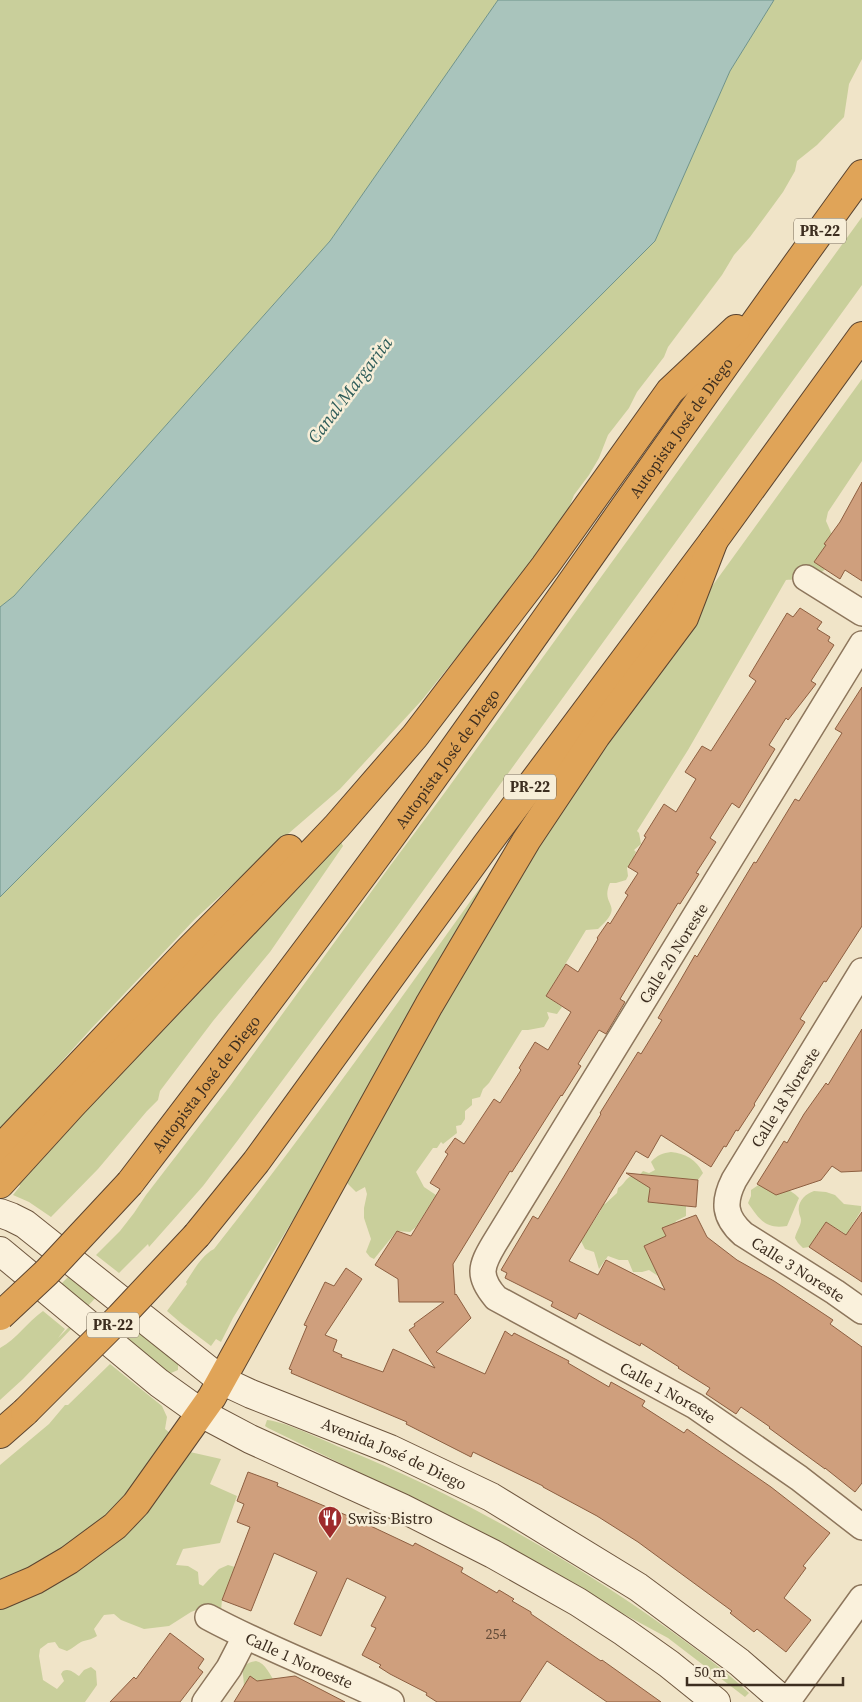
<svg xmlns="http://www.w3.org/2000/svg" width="862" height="1702" font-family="'Source Serif 4',serif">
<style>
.green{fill:#c9cf9b}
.water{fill:#a9c4bc;stroke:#6f938a}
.building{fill:#cf9f7d;stroke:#8d5f41}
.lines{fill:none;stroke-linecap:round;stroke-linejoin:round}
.street-casing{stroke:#8d765c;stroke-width:28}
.secondary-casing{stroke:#6f573f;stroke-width:30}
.highway-casing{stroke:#5b4430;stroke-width:30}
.street{stroke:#faf1dc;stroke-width:25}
.secondary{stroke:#faf1dc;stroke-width:28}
.highway{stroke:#e0a458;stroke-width:28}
.highway-bridge-casing{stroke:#5b4430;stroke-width:30;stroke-linecap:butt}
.highway-bridge{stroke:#e0a458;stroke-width:28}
.labels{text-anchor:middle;stroke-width:5;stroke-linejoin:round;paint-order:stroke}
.number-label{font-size:14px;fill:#624a37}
.shield{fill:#f7eed8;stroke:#756857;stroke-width:1}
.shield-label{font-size:15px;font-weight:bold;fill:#3d2e20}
.street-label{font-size:16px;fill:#3d2e20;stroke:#f7eed8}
.poi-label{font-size:16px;fill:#3d2e20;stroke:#f7eed8;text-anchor:start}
.water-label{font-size:18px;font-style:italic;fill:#2f5d5a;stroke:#f7eed8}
</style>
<rect width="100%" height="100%" fill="#f0e4c8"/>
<path class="green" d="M0,0H498L330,241L14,596L0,607Z
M774,0H862V59L849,84L844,117L817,145L797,161L795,171L783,192L750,237L734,255L722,275L668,347L664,357L637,392L629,408L608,435L599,458L589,475L574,495L567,513L508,593L422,700L340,789L281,840L195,919L90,1030L0,1130V897L655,241L730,71Z
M862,217V285L396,928L238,1140L203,1186L149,1247L148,1244L119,1273L96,1255L120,1231L134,1213L146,1195L230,1086L390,866L443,795Z
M862,379V461L828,512L826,521L833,537H829L824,544L826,545L814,562L825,569C817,579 797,579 786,580L688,750L637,831L639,833L641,844L634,850L636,852L634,856L635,857L627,868L628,876L626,880L616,883H610C599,907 627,903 598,929L586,930L546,996L562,1007L557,1014L547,1012L549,1018L544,1027L528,1030H522L489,1083L483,1089L480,1097L472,1099V1105L465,1111V1119L461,1125L456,1126L457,1133L443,1144L441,1142L437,1148H433L416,1172L424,1187L436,1195L416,1227L410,1232L397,1231L374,1259L370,1257L366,1252L371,1239L364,1218V1208L367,1194L365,1187L356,1192L348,1184L346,1177L491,912L705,596Z
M338,836L343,846L270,952L213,1021L166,1083L160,1091L158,1100L147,1111L98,1169L51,1217L29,1202L13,1195L20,1186L17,1181Z
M492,871L496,872L331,1152L316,1182L233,1318L221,1342L216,1339L211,1346L182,1324L167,1311L187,1284L186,1282C194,1270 202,1255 214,1249C311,1126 401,998 492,871Z
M671,1152C685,1153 697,1160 703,1173L698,1180L651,1176L649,1202L686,1206V1216L676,1221L675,1223L662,1228L666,1236L644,1246L654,1267L667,1287L662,1286L658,1276L649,1270L642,1272H633L628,1260H619L608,1256L599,1269L594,1252L585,1249L581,1241L601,1210L593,1205L597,1199L605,1204L617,1193L618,1188C624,1185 625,1179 631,1176L636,1179L643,1171L649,1173L655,1170L651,1162C657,1155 663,1153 671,1152Z
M763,1182C776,1186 790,1188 799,1198L787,1226C766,1230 759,1219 748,1203L751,1196V1190Z
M814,1191L826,1192L835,1195L844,1204L861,1206V1211L843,1240L844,1233L826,1222L809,1247L803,1248L798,1243L795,1238C796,1232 801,1226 801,1220C801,1217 799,1215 799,1212C797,1202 805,1194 814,1191Z
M72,1273L99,1294L86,1308L59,1286Z
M43,1311L65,1329L58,1338L72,1324L74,1326L23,1379L0,1400V1348C17,1339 27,1322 43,1311Z
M139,1327L178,1363V1370L171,1373L164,1371L126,1341Z
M110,1364L162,1406L167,1417L165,1429L170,1433C142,1475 112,1519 68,1547C47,1561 22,1571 0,1583V1465L49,1424L65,1405H68Z
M267,1420C287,1422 322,1440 342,1448C447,1490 547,1546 641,1610C678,1636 716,1662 749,1693L745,1697L668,1638L387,1486L268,1428L265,1426Z
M190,1452L221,1459L210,1484L237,1496L220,1543L183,1549L176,1565L188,1566L198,1572L199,1584L203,1586L219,1569L228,1565L235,1567L222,1600L221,1611L201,1608L191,1612L169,1626L144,1629L121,1620L114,1614L104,1615L94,1629L97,1636C91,1640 86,1640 81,1642C77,1644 72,1649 67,1651L59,1648L55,1642L48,1643L40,1649L39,1656L43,1680L57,1689L64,1681L61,1674L63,1671C69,1668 73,1672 79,1676L84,1670L91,1667L96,1671L97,1685L85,1702H0V1601L181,1461Z
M256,1661C266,1663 270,1676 276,1683L237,1702C239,1698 242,1695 243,1691C247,1676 234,1665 256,1661Z"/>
<path class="water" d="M498,0H774L730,71L655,241L0,897V607L14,596L330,241Z"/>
<path class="building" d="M862,482V581L845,570L840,579L814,562L826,545L824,544L840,522Z
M800,608L822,622L817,629L830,637L828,641L834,645L811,681L816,684L788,720L786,718L769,745L775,749L739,808L732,803L710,838L716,842L696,873L699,874L680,904L678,903L620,999L625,1002L606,1034L599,1030L578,1064L581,1066L562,1096L561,1095L512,1172L510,1171L453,1264L455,1295L456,1294L471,1318L436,1352L485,1374L505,1331L512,1336L514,1333L569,1361L568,1363L609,1387L611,1382L645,1401L642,1406L684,1433L687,1429L771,1487L830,1533L803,1566L806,1568L784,1598L811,1620L786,1652L757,1629L754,1632L730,1613L732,1611L672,1567L638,1542L597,1516L543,1487V1486L473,1452L471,1457L406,1424L407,1422L291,1373L292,1370L289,1369L307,1326L304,1325L325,1282L334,1286L346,1268L362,1279L325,1335L337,1340L333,1351L342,1355L341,1357L383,1372L393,1349L435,1368L409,1330L415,1326L414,1324L444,1302H399L398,1279L375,1265L397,1231L411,1236L440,1189L430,1183L448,1154L445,1152L455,1138L464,1144L494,1099L500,1103L521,1070L519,1068L535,1042L548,1050L571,1012L546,996L566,964L578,972L598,939L597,938L608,922L610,924L628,895L625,893L638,873L628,867L646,837L644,836L664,804L676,812L696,779L685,772L702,746L711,751L756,681L749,676L787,613L793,617Z
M862,687V926L826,982L824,981L800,1019L805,1022L754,1104L755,1105L738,1131L736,1130L726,1147L724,1146L711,1167L661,1135L648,1158L636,1151L569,1261L598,1275L606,1260L665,1290L644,1246L666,1236L662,1228L696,1215L707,1237L737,1260L774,1281L833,1320L830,1324L862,1347V1483L855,1492L825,1468V1469L769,1428L770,1427L741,1407L736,1414L706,1394L710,1388L678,1368L679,1367L641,1343L640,1346L579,1313L576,1319L551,1306L553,1302L505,1278L507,1273L501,1270L533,1216L538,1219L563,1178L601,1114L600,1113L638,1052L641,1054L662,1020L658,1018L680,981L695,955L697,957L754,862L756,863L795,799L799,801L842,733L835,729Z
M862,1029V1171L841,1172L832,1166L821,1180L776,1195L757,1184L784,1141L787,1143L804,1114L826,1083L828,1085Z
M626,1173L698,1180L696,1207L648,1202L650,1188Z
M862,1212V1282L809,1247L826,1222L846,1235Z
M248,1472L278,1483L277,1486L360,1521L413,1546L415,1543L463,1568L461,1572L497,1593L499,1590L514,1599L512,1601L531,1612V1614L601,1661L602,1660L661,1702H607L547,1661L520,1702H437L426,1695L427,1693L390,1674L379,1667L381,1665L362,1655L376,1628L371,1626L386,1597L347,1578L321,1636L294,1624L317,1572L274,1553L251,1611L222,1600L250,1527L237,1522L244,1504L237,1501Z
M170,1633L204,1659L198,1668L203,1672L180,1702H110L134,1677L136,1679Z
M250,1676L257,1681L295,1676L345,1702H234Z"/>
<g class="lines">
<defs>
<g id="street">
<path d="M806,578L862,613"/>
<path id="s1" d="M862,644L494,1244C481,1266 477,1276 496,1298L695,1406L799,1478L862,1527"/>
<path id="s2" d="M862,971L734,1180C723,1202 724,1217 743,1234L835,1292L862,1311"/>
<path id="s3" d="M208,1617C267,1649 331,1672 391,1702"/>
<path d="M205,1702L229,1668L245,1637"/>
<path d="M787,1702L862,1598"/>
</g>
<g id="secondary">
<path id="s4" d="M0,1213L11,1217L25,1224L221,1380L251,1394L390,1449L491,1497L638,1587L739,1662L785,1702"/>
<path d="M0,1251L159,1383L201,1413L250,1439L402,1508L493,1554L578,1602L624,1632L669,1664L716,1702"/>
</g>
<g id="highway">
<path d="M0,1149L188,951L289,849"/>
<path id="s5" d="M130,1183C217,1069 305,954 390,838C549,618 702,393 862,174"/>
<path d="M0,1184L72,1105L337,826L415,736L545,566L670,391L736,329"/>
<path d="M197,1235L256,1162L487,844L714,540L862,336"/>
<path d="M0,1434L25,1412"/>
<path d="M0,1595L35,1580L69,1560L115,1526L136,1504L212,1397L429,1005L526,841L596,736L684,618L714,540"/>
</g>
</defs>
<use href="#street" class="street-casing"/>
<use href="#secondary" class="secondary-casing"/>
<use href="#highway" class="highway-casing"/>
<use href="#street" class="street"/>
<use href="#secondary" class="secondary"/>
<use href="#highway" class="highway"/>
<defs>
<path id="highway-bridge" d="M0,1316L47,1272L130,1183
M25,1412L120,1317L197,1235"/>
</defs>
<use href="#highway-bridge" class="highway-bridge-casing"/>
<use href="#highway-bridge" class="highway-bridge"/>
</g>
<defs>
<symbol id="restaurant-pin" viewBox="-11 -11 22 30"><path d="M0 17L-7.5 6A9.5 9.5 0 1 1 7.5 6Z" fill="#9e2a2b" stroke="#f7eed8"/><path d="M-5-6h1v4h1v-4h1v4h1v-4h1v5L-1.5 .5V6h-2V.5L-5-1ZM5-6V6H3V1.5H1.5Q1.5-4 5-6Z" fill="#fff"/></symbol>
</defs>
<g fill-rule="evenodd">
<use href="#restaurant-pin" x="316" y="1504" width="28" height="38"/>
</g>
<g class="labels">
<g class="number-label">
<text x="496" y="1639">254</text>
</g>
<g class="shield">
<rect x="794" y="218.5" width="52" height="25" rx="4"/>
<rect x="504" y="774.5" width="52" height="25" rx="4"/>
<rect x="87" y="1312.5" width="52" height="25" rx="4"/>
</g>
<g class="shield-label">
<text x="820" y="236">PR-22</text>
<text x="530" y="792">PR-22</text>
<text x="113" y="1330">PR-22</text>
</g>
<g class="street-label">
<text dy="6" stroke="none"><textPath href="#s5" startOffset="935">Autopista José de Diego</textPath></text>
<text dy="6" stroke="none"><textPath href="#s5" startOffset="530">Autopista José de Diego</textPath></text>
<text transform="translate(673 953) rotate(-58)" y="6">Calle 20 Noreste</text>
<text dy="6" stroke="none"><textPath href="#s5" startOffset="125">Autopista José de Diego</textPath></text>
<text transform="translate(785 1097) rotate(-58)" y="6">Calle 18 Noreste</text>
<text dy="6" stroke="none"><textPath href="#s2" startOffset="371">Calle 3 Noreste</textPath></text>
<text dy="6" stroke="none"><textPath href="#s1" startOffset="960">Calle 1 Noreste</textPath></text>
<text dy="6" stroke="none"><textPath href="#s4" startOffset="466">Avenida José de Diego</textPath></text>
<text dy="6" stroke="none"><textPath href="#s3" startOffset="101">Calle 1 Noroeste</textPath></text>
</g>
<g class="poi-label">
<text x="348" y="1524">Swiss Bistro</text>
</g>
<g class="water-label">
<text transform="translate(350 390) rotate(-53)" y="6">Canal Margarita</text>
</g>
</g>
<path d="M687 1677v8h156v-8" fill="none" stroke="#3d2e20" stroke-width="2.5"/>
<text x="694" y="1677" font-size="15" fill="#3d2e20" stroke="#f7eed8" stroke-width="4" paint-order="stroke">50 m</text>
</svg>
